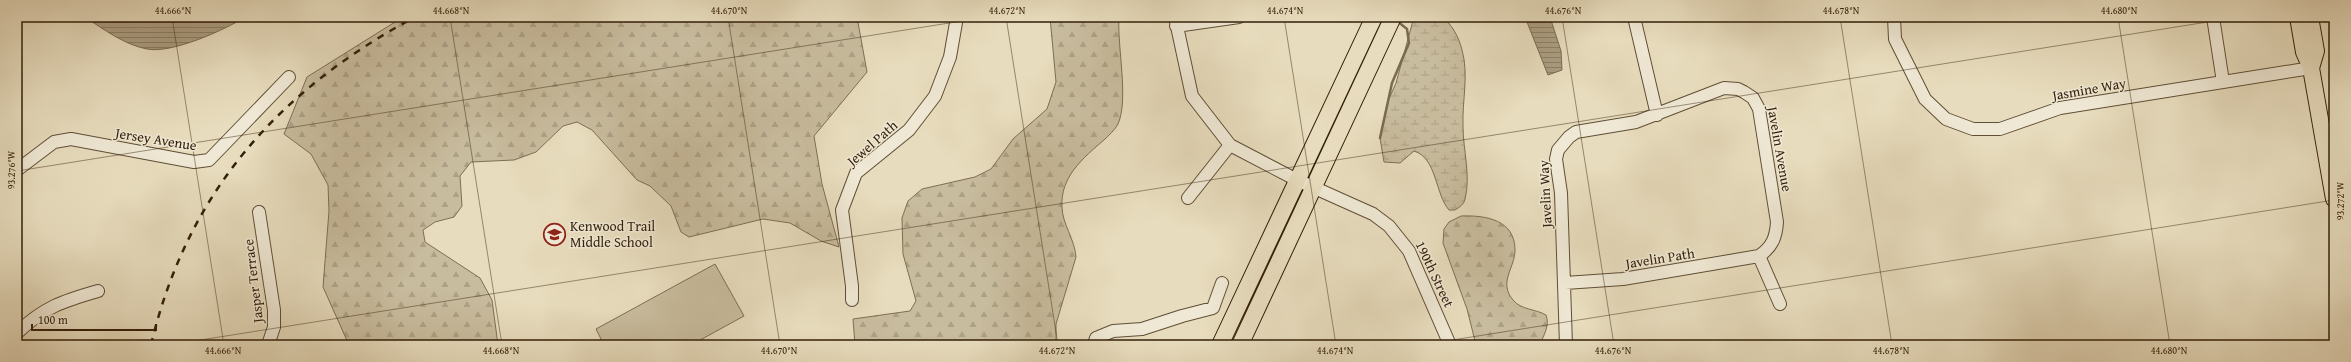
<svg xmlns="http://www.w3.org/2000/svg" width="2351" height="362" font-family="'Gentium Book Plus',serif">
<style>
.green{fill:#c8bc9e;stroke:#7e6e54}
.forest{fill:url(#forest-firs);stroke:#7e6e54}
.wetland{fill:url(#wetland-marsh);stroke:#7e6e54}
.water{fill:url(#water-rules);stroke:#7a6a50}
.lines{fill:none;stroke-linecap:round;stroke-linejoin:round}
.stream{stroke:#7a6a50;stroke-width:2.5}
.minor-casing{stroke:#604e36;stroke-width:14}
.major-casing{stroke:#331f09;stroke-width:18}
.minor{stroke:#efe8d4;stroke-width:12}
.major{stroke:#e7dcbd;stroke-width:16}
.rail{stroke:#331f09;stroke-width:2.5;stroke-dasharray:7 7;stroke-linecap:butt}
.ticks{fill:none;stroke:#331f09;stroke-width:1;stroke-opacity:0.45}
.labels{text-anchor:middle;stroke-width:3;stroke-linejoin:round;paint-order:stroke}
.street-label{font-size:14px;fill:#331f09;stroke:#efe8d4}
.poi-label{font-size:14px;fill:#331f09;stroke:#efe8d4;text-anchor:start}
.neatline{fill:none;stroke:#331f09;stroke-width:1.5}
.ticks-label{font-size:10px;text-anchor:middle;fill:#331f09}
</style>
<defs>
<pattern id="forest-firs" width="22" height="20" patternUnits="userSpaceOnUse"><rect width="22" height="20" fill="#c8bc9e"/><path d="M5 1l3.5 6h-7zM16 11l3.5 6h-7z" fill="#aca187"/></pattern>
<pattern id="wetland-marsh" width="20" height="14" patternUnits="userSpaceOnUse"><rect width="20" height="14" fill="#c8bc9e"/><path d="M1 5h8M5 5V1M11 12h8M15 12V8" fill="none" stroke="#aca187"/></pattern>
<pattern id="water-rules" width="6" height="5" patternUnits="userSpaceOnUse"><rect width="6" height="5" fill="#aa9c80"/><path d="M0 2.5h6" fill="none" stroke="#8b7f67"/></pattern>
</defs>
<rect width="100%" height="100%" fill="#e7dcbd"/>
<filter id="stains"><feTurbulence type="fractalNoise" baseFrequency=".005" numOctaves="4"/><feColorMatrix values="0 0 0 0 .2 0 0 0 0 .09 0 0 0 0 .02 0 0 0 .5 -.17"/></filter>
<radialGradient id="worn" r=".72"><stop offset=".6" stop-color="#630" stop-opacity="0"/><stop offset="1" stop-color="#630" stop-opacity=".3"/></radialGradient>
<path class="green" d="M715,264L744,316L691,345H604L596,329Z"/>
<path class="forest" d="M403,17H857L867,72L814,136L822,184L839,247L821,241L790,223L763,219L689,237L681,232L671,206L650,186L637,180L592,130L577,122L563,126L536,152L514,160L471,162L460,176L462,206L454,217L435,222L423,230L425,242L480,278L492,300L498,345H349L323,287L329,211L328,185L311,154L284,134L307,77Z
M1050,17H1119C1117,47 1129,99 1118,124C1115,130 1109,135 1104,140C1083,158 1060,177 1062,207C1062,223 1075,240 1076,257L1056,324V345H855L853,319L910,311L916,301L903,254L902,218L908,201L922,189L975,177L991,169L1013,139L1047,109L1056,82Z
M1461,216C1486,215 1515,220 1515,250C1515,268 1498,282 1513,300C1521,310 1536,309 1546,315C1550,325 1544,336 1539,345H1476L1467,309L1443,243L1444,229L1449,222Z"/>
<path class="wetland" d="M1414,17H1441C1452,23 1459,38 1462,50C1469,74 1462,102 1463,126C1463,150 1471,176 1465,199C1464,204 1460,207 1455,210H1449C1435,194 1437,158 1414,151L1400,163L1384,162L1380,138L1388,101L1396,83Z"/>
<path class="water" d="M85,17H245C225,30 171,54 147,49C125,45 103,29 85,17Z
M1525,17H1550L1561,51L1562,70L1548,75Z"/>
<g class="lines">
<path class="stream" d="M1380,138L1392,83L1409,43L1407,29L1397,21"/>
<defs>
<path id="minor" d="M1175,17L1192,96L1230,145L1297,180L1373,214L1389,226L1409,251L1450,345
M1634,17L1657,115
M1894,17L1895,39L1925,99L1946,119L1973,129H2000L2060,108L2311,68
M2213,17L2223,82
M1176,26L1239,17
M2324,140L2334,138
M17,170L54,142L71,139L194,162L209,160L289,77
M1188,198L1230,145
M259,212L274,310V327L268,345
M1759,256L1780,304
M1565,283L1623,279L1759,256C1772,247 1776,238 1777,222L1759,109L1753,98L1744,92L1738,89L1724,88L1636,122L1576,132L1569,137L1558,150L1556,159L1561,193L1566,345
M852,300V286L842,210L856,173L909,130L935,96L950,57L957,17
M17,333C44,307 63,301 98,291
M1094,345L1096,338L1113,331L1142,329L1182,316L1213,308L1222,283"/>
<path id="major" d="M2298,17L2304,52L2311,68L2334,199
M2310,17L2316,51L2311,68
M1220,345L1374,17
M1240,345L1393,17"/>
</defs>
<use href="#minor" class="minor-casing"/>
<use href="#major" class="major-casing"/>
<use href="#minor" class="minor"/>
<use href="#major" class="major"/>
<path class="rail" d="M151,345C187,192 279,90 415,17"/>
</g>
<path class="ticks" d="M172,17L224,345M450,17L502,345M728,17L780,345M1006,17L1058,345M1284,17L1336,345M1562,17L1614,345M1840,17L1892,345M2118,17L2170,345M17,171L987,17M169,345L2239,17M1421,345L2334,200"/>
<defs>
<symbol id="school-ring" viewBox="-11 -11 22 22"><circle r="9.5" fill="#efe8d4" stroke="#8f2418" stroke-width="1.5"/><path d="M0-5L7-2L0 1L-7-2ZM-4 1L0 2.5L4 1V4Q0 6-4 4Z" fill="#8f2418"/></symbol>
</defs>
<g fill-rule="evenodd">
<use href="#school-ring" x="542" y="222" width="25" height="25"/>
</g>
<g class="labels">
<g class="street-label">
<text transform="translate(2089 89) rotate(-10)" y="5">Jasmine Way</text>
<text transform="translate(156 139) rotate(9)" y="5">Jersey Avenue</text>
<text transform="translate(872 143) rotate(-41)" y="5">Jewel Path</text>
<text transform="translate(1780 149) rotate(80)" y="5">Javelin Avenue</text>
<text transform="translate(1545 194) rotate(-93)" y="5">Javelin Way</text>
<text transform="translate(1660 258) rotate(-9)" y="5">Javelin Path</text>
<text transform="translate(1435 274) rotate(65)" y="5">190th Street</text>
<text transform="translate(253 281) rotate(-97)" y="5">Jasper Terrace</text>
</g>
<g class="poi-label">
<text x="570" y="231">Kenwood Trail<tspan x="570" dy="16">Middle School</tspan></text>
</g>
</g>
<rect width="2351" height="362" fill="none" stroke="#e7dcbd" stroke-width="44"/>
<path d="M32 324v6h124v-6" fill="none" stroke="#331f09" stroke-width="2"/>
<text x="38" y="324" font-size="12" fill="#331f09" stroke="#efe8d4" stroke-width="3" paint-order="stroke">100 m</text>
<rect x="22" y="22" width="2307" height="318" class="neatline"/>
<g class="ticks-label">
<text x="173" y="14">44.666°N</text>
<text x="451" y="14">44.668°N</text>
<text x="729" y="14">44.670°N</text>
<text x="1007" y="14">44.672°N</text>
<text x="1285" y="14">44.674°N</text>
<text x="1563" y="14">44.676°N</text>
<text x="1841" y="14">44.678°N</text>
<text x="2119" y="14">44.680°N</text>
<text transform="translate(11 170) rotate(-90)" y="4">93.276°W</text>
<text transform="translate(2340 201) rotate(-90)" y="4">93.272°W</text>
<text x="223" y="354">44.666°N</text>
<text x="501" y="354">44.668°N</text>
<text x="779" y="354">44.670°N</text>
<text x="1057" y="354">44.672°N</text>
<text x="1335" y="354">44.674°N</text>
<text x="1613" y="354">44.676°N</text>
<text x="1891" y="354">44.678°N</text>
<text x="2169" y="354">44.680°N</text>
</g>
<rect width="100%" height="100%" filter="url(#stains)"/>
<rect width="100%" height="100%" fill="url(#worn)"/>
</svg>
